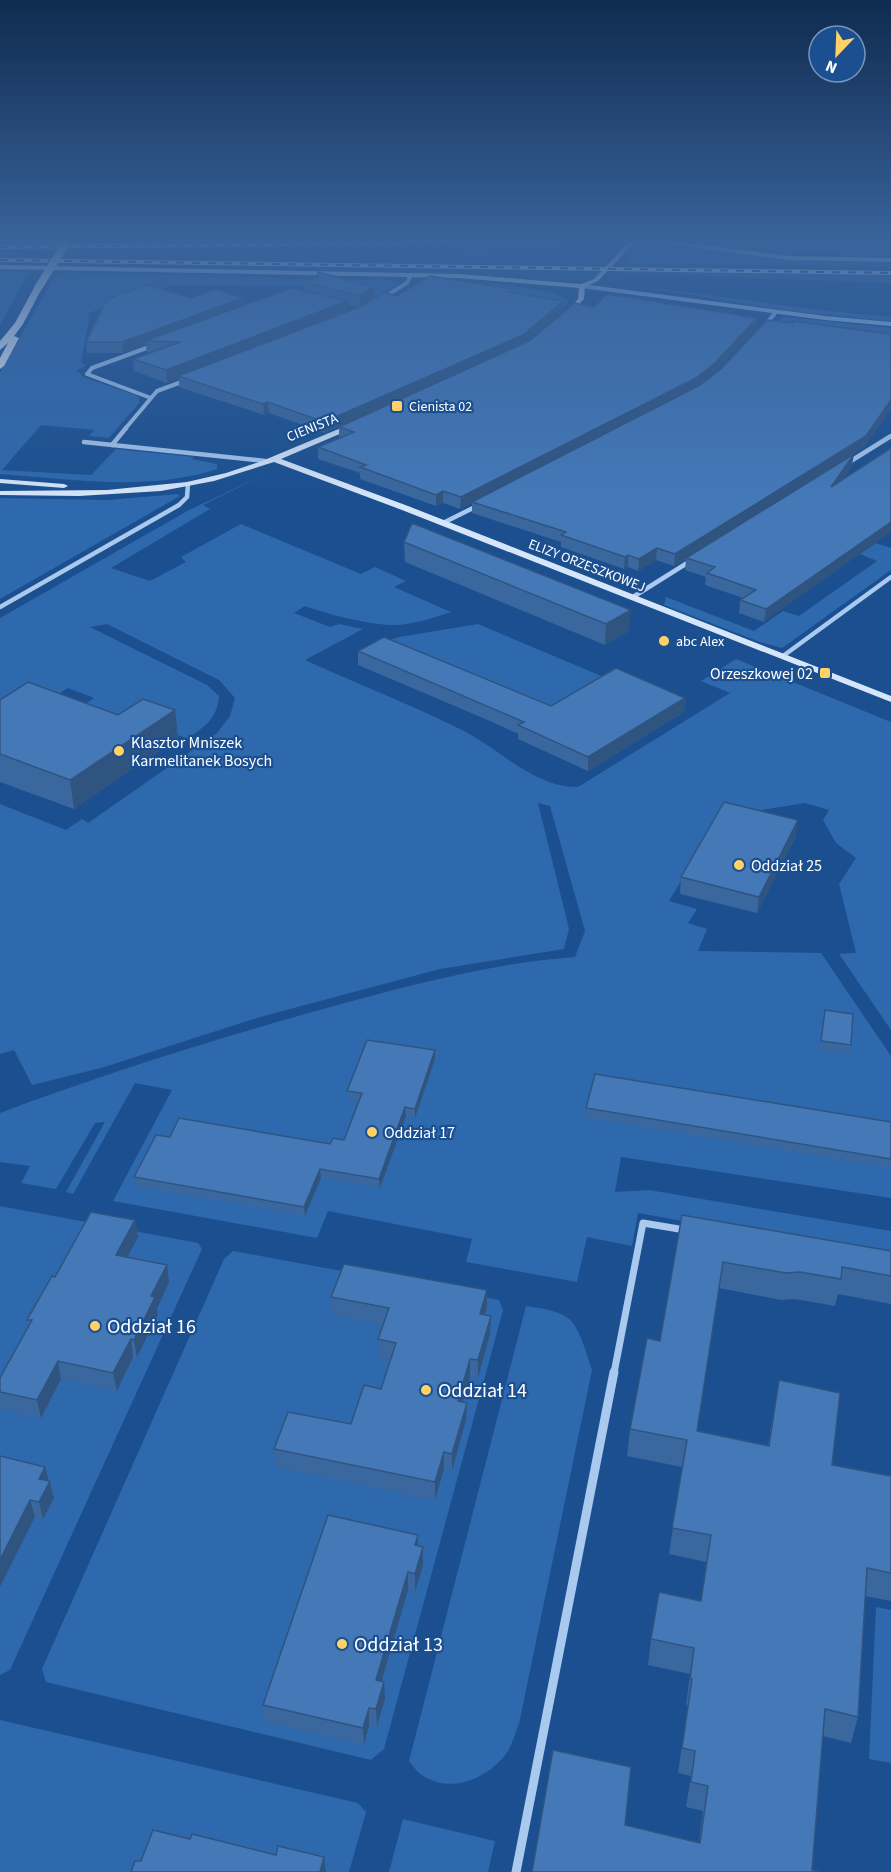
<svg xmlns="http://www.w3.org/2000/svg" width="891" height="1872" font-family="'Source Sans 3',sans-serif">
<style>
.green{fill:#2e69ad}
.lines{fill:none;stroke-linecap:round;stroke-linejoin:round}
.street-far3{stroke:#a9c9ee;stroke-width:4}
.street-far2{stroke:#a9c9ee;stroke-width:4.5}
.street-far1{stroke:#a9c9ee;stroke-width:7}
.street{stroke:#a9c9ee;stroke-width:9}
.secondary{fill:#d6e6fa;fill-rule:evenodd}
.primary{fill:#f0f6ff;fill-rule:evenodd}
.rail-casing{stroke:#fff;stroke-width:4}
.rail{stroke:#1b4f8f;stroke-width:2;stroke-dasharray:8;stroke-linecap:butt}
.primary-bridge{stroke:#f0f6ff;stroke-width:8}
.wall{fill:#3a679d;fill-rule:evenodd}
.shaded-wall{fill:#305480}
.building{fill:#4478b7;stroke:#305480;stroke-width:1.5}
.poi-dot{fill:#ffd166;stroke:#1b4f8f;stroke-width:2}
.labels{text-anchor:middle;stroke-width:4.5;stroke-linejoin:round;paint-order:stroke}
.far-poi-label{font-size:14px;fill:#fff;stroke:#1b4f8f;text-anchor:start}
.far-street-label{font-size:14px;fill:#fff;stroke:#1b4f8f}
.poi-label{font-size:16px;fill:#fff;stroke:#1b4f8f;text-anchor:start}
.near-poi-label{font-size:20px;fill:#fff;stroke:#1b4f8f;text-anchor:start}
</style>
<rect width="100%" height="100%" fill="#1b4f8f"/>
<path class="green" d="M79,238H431L76,242Z
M687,238H891V254L793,252Z
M666,245L815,262L891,263V267L627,263L636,249Z
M622,270L891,274V283L620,273Z
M0,271L29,272L0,325Z
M66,273L234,276L336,281L379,279L402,282L361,307L351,306L371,293L341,286L167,285L165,288L88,313L89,320L81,362L86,366L77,370L83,377L136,395L139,398V403L109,438L89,436L94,430L41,425L2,470L91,475L116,449L194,457L192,459L217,464V469C148,492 70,479 0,474V372L55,276Z
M437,280C462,282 553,285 568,301L565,308L488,295L495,288L421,281Z
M646,288C728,296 809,311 891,317V321L798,312Z
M786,317L891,328V341L775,325L781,318Z
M266,474L203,505L210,509L111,568L150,581L186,562L181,557L241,524L361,574L375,567L406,581L394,587L451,612C433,618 415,624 396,625C374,626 326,614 305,606L294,613L330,627L339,624L363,629L305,660C358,684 412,705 464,731C501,750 535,788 578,787L730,693L701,681L736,659L891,722V1030L839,954L856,953L839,884L856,858L836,843L823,820L829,810L805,803L755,811L721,813L669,901L697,909L688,923L707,929L698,951L821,953L891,1056V1198L621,1157L615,1192L649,1190L891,1231V1258L638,1213L632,1246L587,1237L577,1282L466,1262L472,1239L328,1211L317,1238L113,1201L172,1090L135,1083L73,1194L66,1192L105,1122L95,1123L56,1189L21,1183L30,1166L0,1162V1113C108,1072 219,1038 330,1007C411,985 492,963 575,957L585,931L550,806L538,803L569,929L564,949L440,969L260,1017L101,1068L32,1085L14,1050L0,1054V804L66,830L82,819L88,823L217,733L230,716L235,698L219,680L107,624L90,627L207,685L219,696C217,719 206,725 188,739L145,722L66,717L94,698L68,688L0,732V618L189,510Z
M178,494L180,496L0,599V498L107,500Z
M876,543L891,548V570L782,648L760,642L664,605L666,597L754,631L783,611L799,616L877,561L860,554Z
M478,624L606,678L516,733L486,719L373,645L399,637Z
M0,1206L198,1243L202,1249L10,1670L0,1675Z
M233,1251L499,1300L503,1310L384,1749L371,1760L46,1682L42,1669L224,1259Z
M526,1306C539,1308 557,1310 568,1318C580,1327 587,1356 592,1370L519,1724C515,1733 512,1746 506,1754C488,1778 450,1795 422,1775C417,1772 413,1766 409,1761Z
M876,1607L891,1610V1763L869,1759Z
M0,1720L358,1803L366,1812L349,1872H0Z
M403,1819L495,1841L488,1872H389Z"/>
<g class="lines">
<path class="street-far3" d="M582,286L825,318L891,324
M384,297L407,283L411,275
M765,325L776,312
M151,398L87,374L92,368L152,346
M125,429L157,391L187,380"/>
<path class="street-far2" d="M84,442L265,461
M112,445L126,428
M846,464L891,436
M443,523L477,506
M633,597L692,560
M0,607L179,505L187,497L188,484
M783,656L891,577"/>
<path class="street-far1" d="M614,1373L643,1223L685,1230"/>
<path class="street" d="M516,1872L614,1372"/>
<path class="secondary" d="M633,238H648L790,256L891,258V262L790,260L637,240L598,281L585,287L584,299L567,317L564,315L578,299L579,288L459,278L0,269V265L459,274L581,284L594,279Z
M353,423L357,425L356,427L281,459L408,506L891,696V702L402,510L274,462L214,481L161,491L79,496L0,495V491L107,490L187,482L226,473L262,461Z
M0,479L64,484L68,486L64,488L0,483Z"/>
<path class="primary" d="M35,286L42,288L23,324L14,336L19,338L4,366L0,369V358L8,343L0,350V341L15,323Z"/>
<defs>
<path id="rail" d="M0,247L340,244L564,238
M0,260L891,273"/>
</defs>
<use href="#rail" class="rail-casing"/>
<use href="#rail" class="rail"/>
<path class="primary-bridge" d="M38,288L69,238"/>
</g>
<path class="wall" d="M460,238H488L486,255L459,254V245Z
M304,282L374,299L397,296L512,293L563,301V311L526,342L594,307L757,318L756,328L714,373L698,386L792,323V321L891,334V408L864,447L808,483L852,466L843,479L764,622L739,613L740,600L743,598L705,585L706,577L685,570L686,559L674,566L656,560L638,571L628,567L624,569L561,547V542L472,513V503L460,509L443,503L436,506L360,479V473L318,459V447L339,438V427L374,411L325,433L269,413L264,415L179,387V378L167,383L134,371L133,359L148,354H147L146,345L123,353H87L86,342L191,298H243L244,305L304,291ZM347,304L359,307L347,312Z
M404,542L629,631L605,645L405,562Z
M358,651L551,706L685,698L684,712L588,771L518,739V733L358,665Z
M0,700L118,715L175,710L178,738L74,809L0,782Z
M796,836L757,913L680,894L681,877Z
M825,1010L851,1045L849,1054L820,1050Z
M435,1059L415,1118L406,1116L380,1188L321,1178L305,1216L136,1186L134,1177L170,1137L330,1144L344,1140L359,1101L347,1099V1091Z
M586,1108L891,1122V1168L585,1117Z
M682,1215L891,1251V1304L838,1294L835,1306L795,1299L781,1300L719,1288L697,1431L768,1445L779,1380L832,1465L891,1476V1601L865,1596L858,1717L851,1743L823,1736L812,1870L625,1825L699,1842L703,1811L686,1807L691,1776L678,1773L688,1705H686L690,1674L648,1665L651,1639L701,1601L706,1562L669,1554L682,1467L627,1456L630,1429L660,1341Z
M135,1220L138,1237L127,1257L167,1265L169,1282L157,1309L158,1315L137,1357H133L117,1391L61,1379L41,1418L0,1409V1378L29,1326L27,1320L55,1277Z
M487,1290V1307L485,1315L490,1334L478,1378L470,1377L463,1402L467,1403L466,1420L452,1471L444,1469L435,1500L276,1467L274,1449L351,1424L381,1389L390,1359L379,1357L378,1339L383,1325L332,1315L331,1297Z
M0,1456L50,1481L54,1498L43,1519L35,1517Z
M418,1546L423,1547V1565L415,1592L408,1590L381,1681L385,1699L377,1726L369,1725L364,1745L265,1722L263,1705Z"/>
<path class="shaded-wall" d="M487,238H488L486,255V245Z
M374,287V299L360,308V296Z
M243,298L244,308L145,341L146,345L123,353L122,342Z
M347,301V313L178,376L179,378L167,383L166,370Z
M563,301V311L523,345L325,433L324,422Z
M757,318L756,328L714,373L695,389L472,502V503L460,509L461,497Z
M891,400V408L864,447L674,566L675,554Z
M268,402L269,413L264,415L263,404Z
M854,454L852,466L830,498L831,487Z
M443,491V503L436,506V495Z
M891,522V532L764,622L766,609Z
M657,548L656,560L638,571L639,559Z
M628,555V567L624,569L625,557Z
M631,610L629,631L605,645L606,624Z
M685,698L684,712L588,771V757Z
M175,710L178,738L74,809L70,780Z
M798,820L796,836L757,913L759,897Z
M435,1050V1059L415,1118V1109Z
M405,1107L406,1116L380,1188L379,1179Z
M320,1169L321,1178L305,1216L304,1207Z
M135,1220L138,1237L119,1273L116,1255Z
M167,1265L169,1282L157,1309L158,1315L137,1357L134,1340L151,1296Z
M487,1290V1307L480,1332V1314Z
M491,1316L490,1334L478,1378V1360Z
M131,1339L133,1357L117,1391L113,1373Z
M470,1359V1377L458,1419V1401Z
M58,1361L61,1379L41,1418L37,1400Z
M467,1403L466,1420L452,1471V1454Z
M444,1452V1469L435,1500V1482Z
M45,1467L54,1498L43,1519L39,1502V1479Z
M30,1500L35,1517L0,1587V1560Z
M418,1535V1553L415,1545Z
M423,1547V1565L415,1592V1574Z
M408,1572V1590L377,1697L376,1680Z
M384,1682L385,1699L377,1726L376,1709Z
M369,1708V1725L364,1745L363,1728Z
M324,1857L326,1872H320Z"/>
<path class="building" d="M460,238H487L486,245H459Z
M318,272L374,287L360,296L304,282L317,278Z
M430,276L512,289L508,292L563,301L523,335L324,422L268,402L263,404L178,376L362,306L384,292L397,296Z
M147,285L191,298L215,289L243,298L122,342H86L107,299Z
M292,288L347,301L166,370L133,359L180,342L145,341Z
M606,295H613L757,318L715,363L696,378L461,497L443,491L436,495L360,467L366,465L318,447L354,432L339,427L529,341L575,303L594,307Z
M767,320L793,323L792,321L891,334V400L866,436L675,554L657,548L639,559L628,555L625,557L561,535L566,532L472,502L700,385L721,369Z
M891,448V522L766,609L740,600L756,590L707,573L715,567L686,558L854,454L831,487Z
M412,523L631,610L606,624L404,542Z
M384,637L551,706L616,668L685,698L588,757L518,725L524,722L358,651Z
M28,682L118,715L143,699L175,710L70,780L0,754V700Z
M724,802L798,820L759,897L681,877Z
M825,1010L853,1014L851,1045L821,1041Z
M367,1040L435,1050L415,1109L405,1107L379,1179L320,1169L304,1207L134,1177L156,1135L170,1137L179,1118L330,1144L333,1138L344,1140L362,1093L347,1091Z
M595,1074L891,1122V1159L586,1108Z
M91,1212L135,1220L116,1255L167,1265L151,1296L155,1297L134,1340L131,1339L113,1373L58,1361L37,1400L0,1392V1378L32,1320H27L52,1276L55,1277Z
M682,1215L891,1251V1276L842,1267L841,1279L800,1272L786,1273L723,1262L697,1431L769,1446L779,1380L840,1393L832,1465L891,1476V1573L867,1568L858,1717L825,1709L812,1870L820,1872H532L553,1750L631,1767L625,1825L700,1843L708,1786L691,1782L695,1751L682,1748L692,1679H690L694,1648L651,1639L659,1592L701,1601L711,1535L672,1528L687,1440L630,1429L647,1338L660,1341Z
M344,1264L487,1290L480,1314L491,1316L478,1360L470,1359L458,1401L467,1403L452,1454L444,1452L435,1482L274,1449L288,1412L351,1424L364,1385L381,1389L396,1343L378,1339L389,1308L331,1297Z
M0,1456L45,1467L39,1479L50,1481L39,1502L30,1500L0,1560Z
M328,1515L418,1535L415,1545L423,1547L415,1574L408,1572L376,1680L384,1682L376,1709L369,1708L363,1728L263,1705Z
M153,1830L190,1839L192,1834L276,1855L278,1846L324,1857L320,1872H131L135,1861H141Z"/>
<linearGradient id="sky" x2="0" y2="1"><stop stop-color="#0f2b4f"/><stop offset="0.48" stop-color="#39639b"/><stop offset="1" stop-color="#39639b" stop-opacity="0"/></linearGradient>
<rect width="891" height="500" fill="url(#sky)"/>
<g class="poi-dot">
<rect x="391" y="400" width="12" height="12" rx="3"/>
<circle cx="664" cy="641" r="6"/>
<rect x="819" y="667" width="12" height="12" rx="3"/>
<circle cx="119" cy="751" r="6"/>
<circle cx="739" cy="865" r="6"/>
<circle cx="372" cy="1132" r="6"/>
<circle cx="95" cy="1326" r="6"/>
<circle cx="426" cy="1390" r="6"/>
<circle cx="342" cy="1644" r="6"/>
</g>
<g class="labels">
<g class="far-poi-label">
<text x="409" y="411">Cienista 02</text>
<text x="676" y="646">abc Alex</text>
</g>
<g class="far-street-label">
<text transform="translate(312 427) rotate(-22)" y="5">CIENISTA</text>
<text transform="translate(587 565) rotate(21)" y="5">ELIZY ORZESZKOWEJ</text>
</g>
<g class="poi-label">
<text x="813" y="679" text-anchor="end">Orzeszkowej 02</text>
<text x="131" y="748">Klasztor Mniszek<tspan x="131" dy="18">Karmelitanek Bosych</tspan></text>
<text x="751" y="871">Oddział 25</text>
<text x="384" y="1138">Oddział 17</text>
</g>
<g class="near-poi-label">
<text x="107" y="1333">Oddział 16</text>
<text x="438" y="1397">Oddział 14</text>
<text x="354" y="1651">Oddział 13</text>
</g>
</g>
<g transform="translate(837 54) rotate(203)"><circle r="28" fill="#1b4f8f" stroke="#7695bc" stroke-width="1.5"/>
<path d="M0-4.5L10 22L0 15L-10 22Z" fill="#ffd166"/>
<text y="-9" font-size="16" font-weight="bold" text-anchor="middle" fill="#ffffff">N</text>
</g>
</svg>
